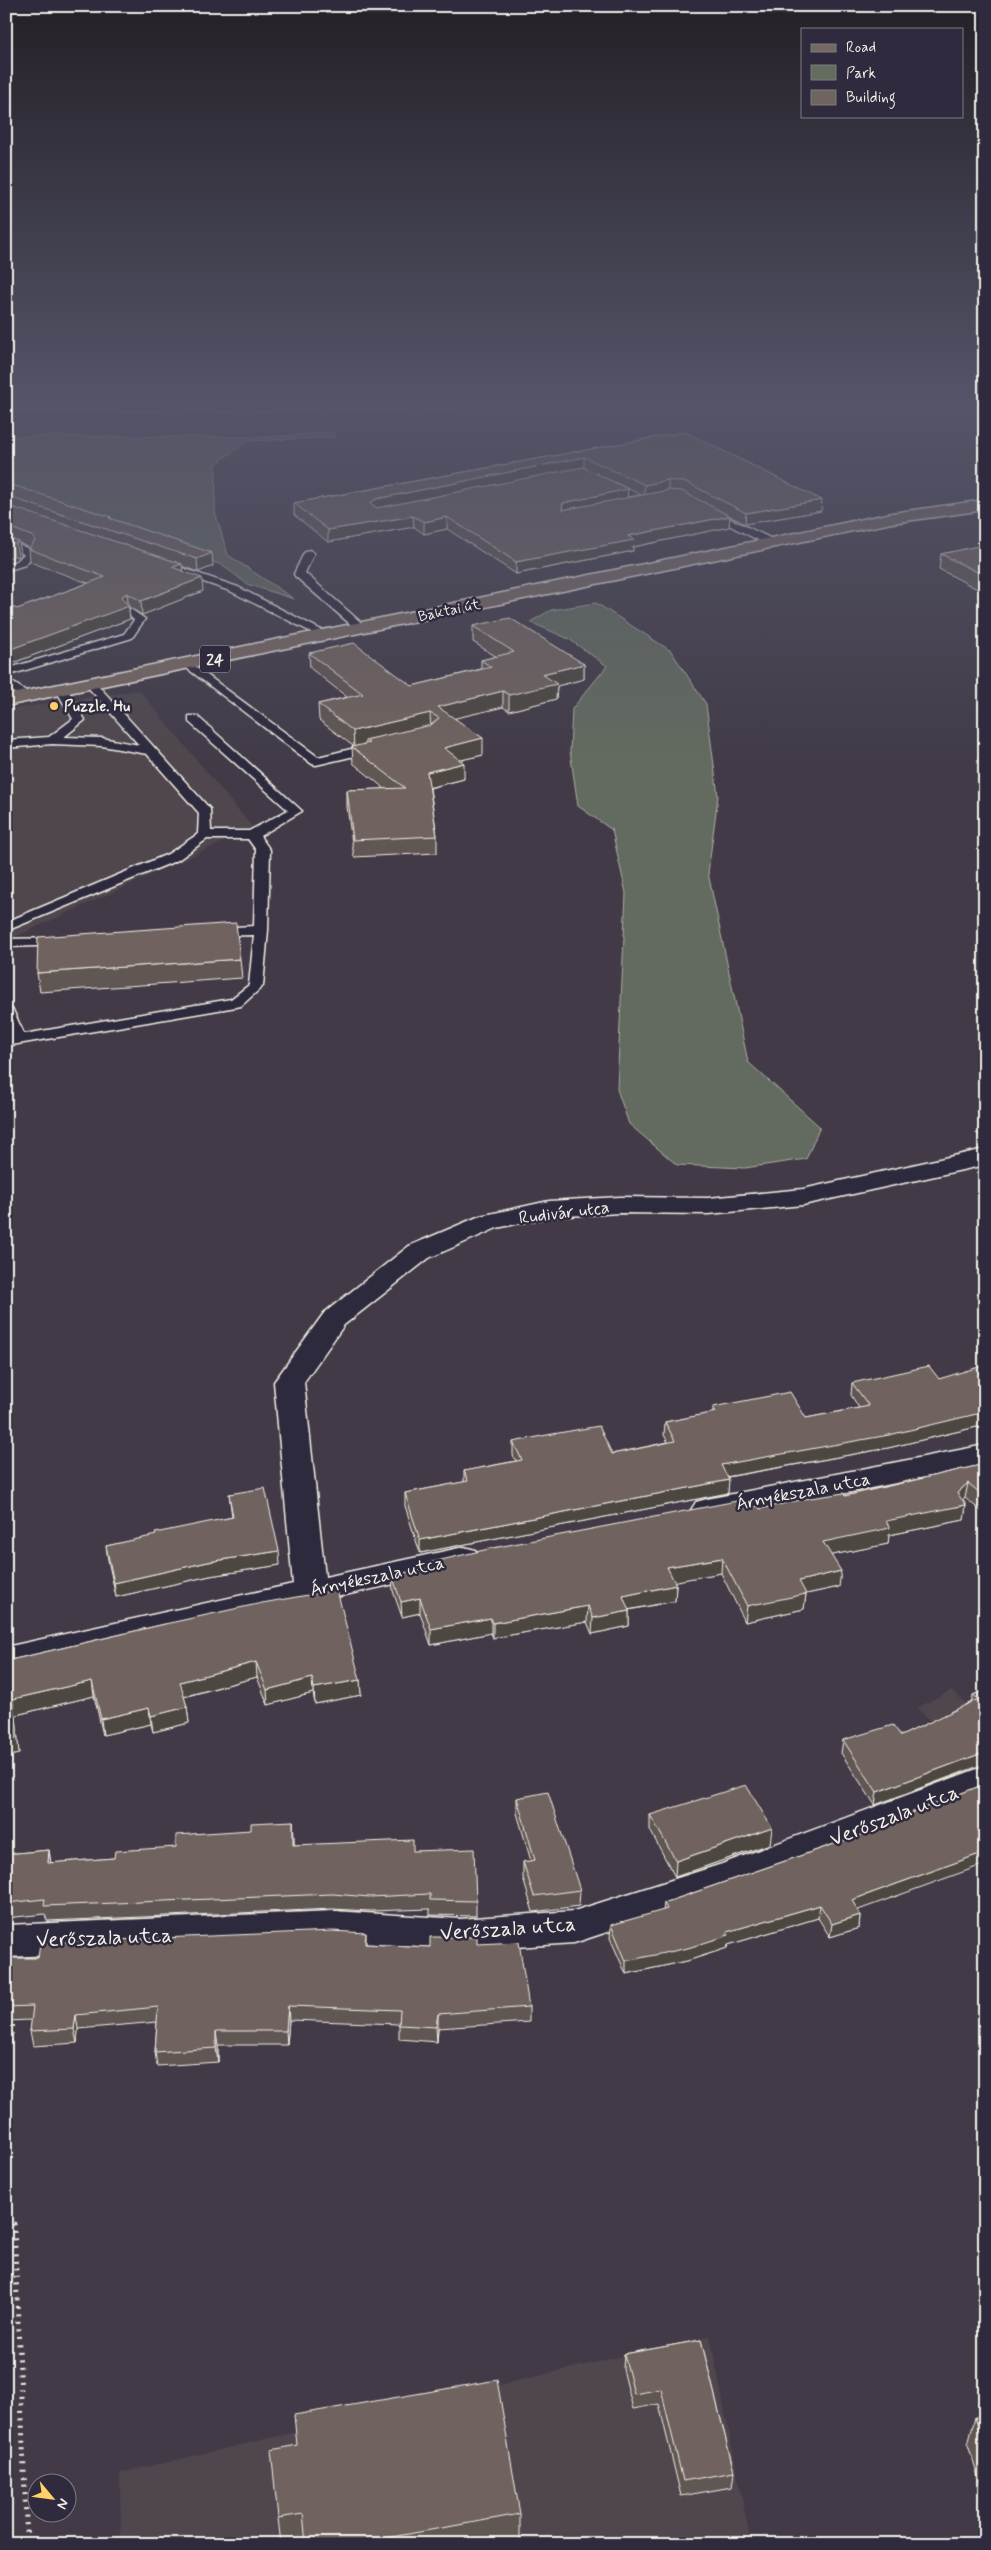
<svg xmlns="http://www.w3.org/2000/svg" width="991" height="2550" font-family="Mynerve,sans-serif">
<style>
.built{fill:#50474e}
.green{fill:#646b5f;stroke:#acaea4}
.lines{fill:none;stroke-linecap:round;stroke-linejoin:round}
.service-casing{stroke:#f4f1e8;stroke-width:3}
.minor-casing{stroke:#f4f1e8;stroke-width:3}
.primary-casing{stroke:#f4f1e8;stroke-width:3}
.path-far1{stroke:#f4f1e8;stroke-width:3;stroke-dasharray:1 4;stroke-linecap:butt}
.path{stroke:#f4f1e8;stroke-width:5;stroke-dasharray:2 5.5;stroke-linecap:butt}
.service{fill:#2f2a3d;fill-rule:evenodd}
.minor{fill:#2f2a3d;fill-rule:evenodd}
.primary{fill:#776864;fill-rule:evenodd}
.wall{fill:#605652;stroke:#f4f1e8;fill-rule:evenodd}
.shaded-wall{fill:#4e4642;stroke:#f4f1e8}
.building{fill:#70645f;stroke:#f4f1e8}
.poi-dot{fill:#ffd166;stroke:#2f2a3d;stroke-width:2}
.labels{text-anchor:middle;stroke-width:5;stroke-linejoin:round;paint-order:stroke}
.far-street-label{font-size:15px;fill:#f4f1e8;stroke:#2f2a3d}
.far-poi-label{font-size:15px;font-weight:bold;fill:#f4f1e8;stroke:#2f2a3d;text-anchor:start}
.shield{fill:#2f2a3d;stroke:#b9b5b5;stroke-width:1}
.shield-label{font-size:16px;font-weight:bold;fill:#f4f1e8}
.street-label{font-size:18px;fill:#f4f1e8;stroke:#2f2a3d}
.near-street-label{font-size:21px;fill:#f4f1e8;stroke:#2f2a3d}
</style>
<rect width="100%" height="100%" fill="#423b47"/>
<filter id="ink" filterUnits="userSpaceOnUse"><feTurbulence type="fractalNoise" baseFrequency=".02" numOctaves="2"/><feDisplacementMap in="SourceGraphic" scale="10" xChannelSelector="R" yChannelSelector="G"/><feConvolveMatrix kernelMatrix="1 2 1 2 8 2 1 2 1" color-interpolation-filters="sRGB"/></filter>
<g filter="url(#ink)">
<path class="built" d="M139,690L253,828L6,941V710Z
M952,1690L979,1716L945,1734L917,1708Z
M710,2336L751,2544H121L120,2473Z"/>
<path class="green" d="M324,433H333L337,437L247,441L216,464L215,512L228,555L294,599L247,584L222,565L6,491V436L265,437Z
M596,603L671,651L706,704L718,796L708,873L748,1062L820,1127L806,1159L745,1168L677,1165L629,1124L617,1089L626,893L612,830L578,806L570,751L572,709L607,666L569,639L530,622L551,610Z"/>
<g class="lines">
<defs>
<path id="service" d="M708,508L774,540L775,542L766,544L705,513V509Z
M6,540L34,551L35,553L25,565L6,571V564L17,561L24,554L6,547Z
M309,550L314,553L305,573L365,626V630H357L295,576L294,574L304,553Z
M161,561L238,587L331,635L329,637H321L230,591L157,566V562Z
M129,608L145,619L132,638L6,676V669L124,634L134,620L124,611Z
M188,661L318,757L376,743L382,747L376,751L316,765L312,764L184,666V662Z
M6,678L32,695V699H24L6,687Z
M91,681L95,682L210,809L211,831H249L288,810L189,722V716H197L302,811L260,836L270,850L268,930L263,986L241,1006L236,1007L6,1046V1036H10L6,1027V1006L13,1010L24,1034L231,999L249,985L254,935L215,936L208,932L215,928L254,926L256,850L248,839H207L178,860L6,931V922L168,854L198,834L199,813L147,754L102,746L52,744L6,748V740L49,737L73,719L56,690L62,687L68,690L85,720L64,737L102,738L139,745L87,686V682Z
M62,938L69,942L67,945L6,947V939Z"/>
<path id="minor" d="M985,1149V1165L803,1205L708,1214L620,1213L549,1217L497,1228L429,1258L344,1325L304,1382L325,1577L464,1547L475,1550L480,1558L475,1566L6,1671V1647L293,1584L274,1382L324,1313L409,1246L480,1216L549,1201L620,1197L708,1198L803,1189Z
M985,1445V1465L707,1521L696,1518L691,1510L696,1502L707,1499Z
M985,1766V1795L743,1887L574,1943L460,1951L333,1943L6,1957V1925L333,1911L460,1919L574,1911L722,1864Z"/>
<path id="primary" d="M985,500V510L892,523L6,706V695L892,513Z"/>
</defs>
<use href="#service" class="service-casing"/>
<use href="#minor" class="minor-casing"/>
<use href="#primary" class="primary-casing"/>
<path class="path-far1" d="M977,1134L985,1113"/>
<path class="path" d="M6,2046H9L14,2017
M6,2223L14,2224L27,2544"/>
<use href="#service" class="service"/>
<use href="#minor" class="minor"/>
<use href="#primary" class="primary"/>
</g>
<path class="wall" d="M6,405H454V409L218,412L6,411Z
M685,432L821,511L745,524L730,516L729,527L633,547V551L516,574L447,529L424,534L414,527L328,542L294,515V503ZM614,482L641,495L627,497L628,489Z
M6,483L112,519L213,566L198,572L182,566V571L203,591L142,615L129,607L130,619L10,664L6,663V605L17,609L88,583L30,562L29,549L30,548L19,543L21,555L18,557L14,556L6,545Z
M985,546V593L939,569L941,554Z
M473,626L584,664V679L557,686L556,699L509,711L503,707L455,718L483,755L460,760L464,779L430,788L437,836V853L354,857L347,807V790L385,789L353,763L352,747L353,746L319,720L318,704L347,697L310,668L309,653L412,686L481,669V660L497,657L473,642Z
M240,959L242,978L40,992L37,973Z
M985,1369V1425L888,1448L728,1477V1493L420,1553L405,1506V1493L464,1482V1471L516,1461L513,1455V1442L612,1454L668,1442L664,1435L665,1422L713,1413V1407L806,1418L859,1408L851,1395L852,1383L939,1379Z
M985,1464V1514L965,1498L963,1500L966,1505L964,1520L889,1535L888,1544L831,1555L839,1587L806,1594L804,1609L745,1622L721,1573L674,1581L676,1585L675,1601L629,1610V1626L592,1634L587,1622L493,1638L491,1633L431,1645L420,1613L402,1617L393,1591L392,1575L428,1569V1563L747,1509H760L845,1496Z
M229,1494L280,1565L210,1576L116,1597L108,1560L106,1546L155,1536L232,1517Z
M165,1624L360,1680L361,1695L315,1704L313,1693L268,1705L257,1677L184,1697L187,1707L189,1723L153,1732L151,1724L103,1735L94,1696L16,1715L19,1754L6,1661Z
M985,1690V1765L875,1805L841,1753L843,1740L901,1736L971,1703L973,1695Z
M985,1784V1843L858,1910L860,1915L859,1928L830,1937L818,1918L728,1945L727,1948L687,1961L626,1974L610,1938L611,1925L663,1911L664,1903L895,1823V1819Z
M517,1798L580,1890L579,1906L533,1912L523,1878V1862L531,1861L517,1813Z
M650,1815L770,1844L675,1877L650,1830Z
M293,1821L294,1845L413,1851L476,1901V1916L430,1915V1909L370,1911L333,1909L47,1921L45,1914L6,1918V1854L49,1850L51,1863L114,1858L176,1847Z
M366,1933V1944L430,1947L477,1944L529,2007V2022L438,2028L437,2042L399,2039V2024L289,2020L287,2045H218V2062L157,2066L155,2052L157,2022L78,2029L77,2043L33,2046L30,2031L32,2020L6,2021V1958H38Z
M701,2340L734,2472L732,2487L681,2496L659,2404L633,2409L623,2369L624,2354Z
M985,2416V2499L968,2445L975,2417Z
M297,2445L520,2514V2541L504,2544H306V2541L291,2544H281L278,2518Z"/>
<path class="shaded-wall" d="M584,457V468L370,514V503L376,499Z
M668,480V491L644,496L645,485Z
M628,489L627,500L562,510L563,503Z
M822,500L821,511L745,524L746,513Z
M413,516L414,527L328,542V530Z
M730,516L729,527L633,547V551L516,574V562L628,536Z
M447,517V529L424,534V522Z
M19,542L21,555L18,557L16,544Z
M12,543L14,556L6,559V545Z
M212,553L213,566L198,572L197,559Z
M182,564L183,577L172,567Z
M202,578L203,591L142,615L141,601Z
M127,593L130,619L10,664L8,650L121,597Z
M584,664V679L557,686L556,699L509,711V695L542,674Z
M503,691V707L439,722L438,707Z
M430,713L431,729L365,740V744L354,747L353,731Z
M483,738V755L444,764V748Z
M464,763V779L428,788L427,772Z
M985,1412V1425L888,1448L720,1478L721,1465Z
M729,1480L728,1493L420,1553V1540Z
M968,1483L965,1498L956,1507L966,1505L964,1520L889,1535L888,1544L822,1557L823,1542L886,1521L957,1493Z
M279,1551L280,1565L210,1576L116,1597L114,1583L208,1562Z
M722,1558L721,1573L666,1583L667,1567Z
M841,1571L839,1587L806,1594L804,1609L745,1622L747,1606L799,1581Z
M676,1585L675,1601L622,1611L623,1596Z
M420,1598V1613L402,1617L401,1602Z
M588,1606L587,1622L493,1638V1623Z
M629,1611V1626L592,1634L593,1618Z
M491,1618V1633L431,1645V1629Z
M256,1662L257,1677L182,1697L180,1682Z
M312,1678L313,1693L268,1705L267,1690Z
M360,1680L361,1695L315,1704L314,1688Z
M92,1681L94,1696L16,1715L19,1754L6,1757V1740L13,1699Z
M187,1707L189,1723L153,1732L151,1716Z
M149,1708L151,1724L103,1735L101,1719Z
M985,1752L984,1764L875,1805L877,1792Z
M293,1821L294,1836V1860L293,1845Z
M772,1828L770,1844L675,1877L676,1861Z
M985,1831V1843L975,1848L978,1835Z
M49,1850L51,1865L48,1863Z
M985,1852V1864L850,1913L852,1900Z
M820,1905L818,1918L728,1945L727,1948L687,1961L626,1974V1961Z
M860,1915L859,1928L830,1937L832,1924Z
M288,2006L289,2020L287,2045L286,2031Z
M438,2014V2028L437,2042L436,2027Z
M76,2015L78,2029L77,2043L74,2029Z
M216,2031L218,2045V2062L216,2048Z"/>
<path class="building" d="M685,432L822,500L746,513L688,483L668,480L645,485L584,457L376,499L370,503L377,508L583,467L628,489L563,503L562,510L669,490L682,491L730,516L628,536L634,540L516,562L447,517L424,522L413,516L328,530L294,503Z
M6,483L111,517L109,518L212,553L197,559L6,496Z
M6,505L182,564L172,567L202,578L141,601L127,593L121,597L129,606L8,650H6V605L17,609L105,577L29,549L35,541L34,537L6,526Z
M6,537L19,542L16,544L12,543L6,545Z
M983,545L985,546V576L941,554Z
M510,618L584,664L542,674L557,684L509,695L503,691L438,707L483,738L444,748L464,763L427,772L437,836L353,840L347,790L405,788L352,747L369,743L365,740L431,725L439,718L430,713L353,731L318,704L363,694L309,653L354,643L412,686L491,667L481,660L514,652L473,626Z
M236,923L240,959L37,973L38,937Z
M929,1366L939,1379L982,1366L985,1369V1412L889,1435L721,1465L729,1480L420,1540L405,1493L468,1481L464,1471L522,1460L513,1442L547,1435L599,1426L612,1454L675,1441L665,1422L716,1412L713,1407L790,1392L806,1418L869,1406L852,1383Z
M985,1464V1497L968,1483L957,1493L966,1505L886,1521L890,1528L823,1542L841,1571L799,1581L806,1594L747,1606L722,1558L667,1567L676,1585L623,1596L629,1611L593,1618L588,1606L493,1623L491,1618L431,1629L420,1598L401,1602L392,1575L430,1568L428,1563L493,1548L742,1500L747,1509L758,1506L760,1509L804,1499L844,1493L845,1496Z
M265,1488L279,1551L208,1562L114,1583L106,1546L156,1535L155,1533L233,1517L229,1494Z
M337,1590L360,1680L314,1688L312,1678L267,1690L256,1662L180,1682L187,1707L151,1716L149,1708L101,1719L92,1681L13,1699L16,1738L6,1740V1661L165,1624L262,1603Z
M985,1690V1752L877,1792L843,1740L893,1725L901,1736L978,1699L973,1695Z
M985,1784V1831L978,1835L985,1844V1852L852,1900L860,1915L832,1924L820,1905L727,1932L729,1935L688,1948L626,1961L611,1925L667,1909L664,1903L898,1822L895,1819Z
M746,1785L772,1828L676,1861L650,1815Z
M548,1792L580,1890L534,1896L523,1862L535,1860L517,1798Z
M293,1821V1845L413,1840V1851L474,1849L476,1901L430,1900V1894L370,1897L332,1894L44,1906L45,1899L6,1903V1854L49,1850L48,1863L114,1858L115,1851L176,1847V1835L251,1830V1823Z
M332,1931L366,1933L365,1944L430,1947V1937H477V1944L519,1942L529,2007L438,2014L436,2027L399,2025L400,2010L288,2006L286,2031H216V2048L155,2052L158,2007L76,2015L74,2029L30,2031L33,2006L6,2007V1958H38L40,1943Z
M701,2340L734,2472L683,2481L661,2389L634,2394L624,2354Z
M497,2380L520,2514L386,2538L387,2544H306L303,2514L278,2518L271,2450L297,2445L294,2415Z
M985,2416V2448L975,2417Z"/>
</g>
<linearGradient id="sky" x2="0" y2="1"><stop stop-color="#242027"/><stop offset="0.53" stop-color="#545569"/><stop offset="1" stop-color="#545569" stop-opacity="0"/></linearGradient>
<rect width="991" height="762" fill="url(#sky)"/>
<circle class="poi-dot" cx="54" cy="706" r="5"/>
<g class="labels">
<g class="far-street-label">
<text transform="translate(449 610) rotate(-12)" y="5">Baktai út</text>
</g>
<g class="far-poi-label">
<text x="64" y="711">Puzzle. Hu</text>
</g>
<rect class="shield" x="200" y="645.5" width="30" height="27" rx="4"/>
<g class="shield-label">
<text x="215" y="665">24</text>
</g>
<g class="street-label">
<text transform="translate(564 1212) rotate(-7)" y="6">Rudivár utca</text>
<text transform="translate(803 1491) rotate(-11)" y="6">Árnyékszala utca</text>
<text transform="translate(377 1576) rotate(-12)" y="6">Árnyékszala utca</text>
</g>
<g class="near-street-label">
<text transform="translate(894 1815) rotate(-21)" y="7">Verőszala utca</text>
<text transform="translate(508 1928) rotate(-4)" y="7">Verőszala utca</text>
<text transform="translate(104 1937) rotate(-2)" y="7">Verőszala utca</text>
</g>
</g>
<rect width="991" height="2550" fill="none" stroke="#2f2a3d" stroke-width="25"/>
<rect x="12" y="12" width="966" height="2525" fill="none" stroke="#f4f1e8" stroke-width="2" filter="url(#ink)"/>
<rect x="801" y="28" width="162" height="90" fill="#2f2a3d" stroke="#7e7a81"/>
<rect x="811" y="44" width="25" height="8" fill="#776864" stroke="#7e7a81"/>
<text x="846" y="52" font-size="15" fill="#f4f1e8">Road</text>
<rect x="811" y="65" width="25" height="15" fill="#646b5f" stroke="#7e7a81"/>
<text x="846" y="78" font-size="15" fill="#f4f1e8">Park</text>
<rect x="811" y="90" width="25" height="15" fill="#70645f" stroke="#7e7a81"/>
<text x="846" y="102" font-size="15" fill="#f4f1e8">Building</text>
<g transform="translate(52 2498) rotate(119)"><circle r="24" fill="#2f2a3d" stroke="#7e7a81"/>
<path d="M0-4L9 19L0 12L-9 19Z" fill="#ffd166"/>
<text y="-8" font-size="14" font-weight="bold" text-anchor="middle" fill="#f4f1e8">N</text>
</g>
</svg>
